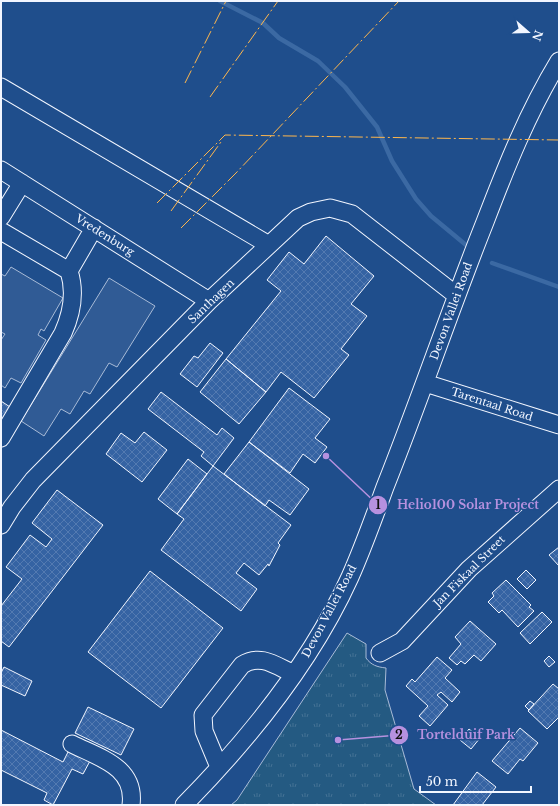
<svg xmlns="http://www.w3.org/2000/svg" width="560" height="806" font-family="'Libre Baskerville',serif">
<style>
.park{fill:url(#park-tufts);stroke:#a8bbd7}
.parking{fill:#305b95;stroke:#a8bbd7}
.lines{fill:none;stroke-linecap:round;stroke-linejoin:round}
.stream{stroke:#3b69a3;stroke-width:4.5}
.building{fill:url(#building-cross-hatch);stroke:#f2f6ff}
.minor-casing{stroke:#f2f6ff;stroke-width:19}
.minor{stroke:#1f4e8c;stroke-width:17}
.power{stroke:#ffb74d;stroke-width:1;stroke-dasharray:14 3 2 3;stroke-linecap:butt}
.labels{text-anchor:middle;stroke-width:3;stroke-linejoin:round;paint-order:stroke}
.street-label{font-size:11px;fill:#f2f6ff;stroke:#1f4e8c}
.leader{fill:none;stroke:#b691df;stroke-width:1.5}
.callout-dot{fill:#b691df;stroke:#1f4e8c;stroke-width:1.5}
.mark-label{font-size:12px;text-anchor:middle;font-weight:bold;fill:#111}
.callout-label{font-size:12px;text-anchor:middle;font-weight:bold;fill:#b691df;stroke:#1f4e8c;stroke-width:3;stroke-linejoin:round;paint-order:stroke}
</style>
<defs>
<pattern id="park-tufts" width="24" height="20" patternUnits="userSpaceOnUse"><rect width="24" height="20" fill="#245a82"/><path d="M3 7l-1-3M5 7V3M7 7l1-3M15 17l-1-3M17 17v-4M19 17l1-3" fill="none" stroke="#447295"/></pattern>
<pattern id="building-cross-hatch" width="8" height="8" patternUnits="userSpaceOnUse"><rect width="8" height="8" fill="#3563a3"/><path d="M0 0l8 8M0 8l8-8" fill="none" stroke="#537ab1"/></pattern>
</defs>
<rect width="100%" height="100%" fill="#1f4e8c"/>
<path class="park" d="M347,633L366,644V658C371,665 377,667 386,668L385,690L414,789L436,805H231L237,800Z"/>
<path class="parking" d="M11,267L63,298L44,331L41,329L38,335L46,340L21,383L11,378L5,388L1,385V340L5,334L1,332V274L5,276Z
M109,278L155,306L117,367L109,363L90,394L84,391L70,414L61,409L44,436L21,421Z"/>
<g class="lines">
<path class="stream" d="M220,1L263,23L279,38L318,61L345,87L377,127L392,161L416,199L431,216L466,245
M492,263L559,287"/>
</g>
<path class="building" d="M326,236L374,276L351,304L367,316L341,349L349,355L314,398L281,372L266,392L226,359L281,291L267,280L289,252L304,264Z
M210,343L223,353L197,387L180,374L194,356L198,358Z
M226,359L266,392L239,424L200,392Z
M289,388L330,419L315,438L327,447L315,463L303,454L290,473L249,442Z
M161,392L217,435L222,428L234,438L213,466L201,456L204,452L148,409Z
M1,401L10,407L1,422Z
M144,432L167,450L142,482L106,454L121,433L135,443Z
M249,442L309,489L290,515L269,500L265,506L224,474Z
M188,459L207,474L177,514L158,499Z
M213,466L291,525L278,543L280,545L269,566L268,564L259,575L244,563L236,573L257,589L241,611L161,550L184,519L177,514Z
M57,490L103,525L9,647L1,641V606L22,579L6,567L30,535L46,547L52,539L32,523Z
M559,547V566L549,555Z
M526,570L536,580L527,589L517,579Z
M150,571L223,628L161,708L88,652Z
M506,580L531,605L529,607L534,611L518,627L502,610L499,613L488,602L494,596L492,593Z
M542,612L552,622L530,644L520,633Z
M470,621L496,644L481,661L474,655L465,664L461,661L457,665L449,658L461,644L455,637Z
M549,656L555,662L549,667L544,661Z
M437,657L452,670L445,678L460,692L452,702L441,692L437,695L448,705L430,726L419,716L428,706L406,686L412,679L415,682Z
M4,667L32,681L25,696L1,685V673Z
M553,684L559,689V717L547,729L528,711Z
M530,701L534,704L529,710L525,706Z
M88,707L134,729L121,755L75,733Z
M520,728L538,743L523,761L520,759L508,774L492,761Z
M469,729L480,738L471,749L460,740Z
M1,730L63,762L69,750L90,761L83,774L72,769L53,805L44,800L47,793L1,770Z
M477,772L496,787L482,805H453Z"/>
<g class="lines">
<defs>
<path id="minor" d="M1,87L269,245
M1,170L209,301
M1,217L22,183
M1,231L69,271C76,293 72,313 63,333L1,438
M69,271L94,228
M425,383L559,425
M1,525L12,507L33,480L209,301L298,218L311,212L330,208L352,214L456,295
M380,653L402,641L469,569L559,489
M72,744C100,758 136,767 131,805
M219,767L204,731L203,715L242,665C261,653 276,666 294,674
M184,805C249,739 311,663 350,577C363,548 374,517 385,487C420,399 450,310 485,222C506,167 528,112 559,61"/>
</defs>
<use href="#minor" class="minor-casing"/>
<use href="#minor" class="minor"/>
<path class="power" d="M185,83L226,1
M210,97L278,1
M157,203L225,135L559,140
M171,211L221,142
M181,228L236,173L399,1"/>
</g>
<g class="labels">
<g class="street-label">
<text transform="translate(105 235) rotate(32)" y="4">Vredenburg</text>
<text transform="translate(211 301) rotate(-44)" y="4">Santhagen</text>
<text transform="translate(451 311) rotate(-70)" y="4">Devon Vallei Road</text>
<text transform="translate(492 404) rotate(18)" y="4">Tarentaal Road</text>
<text transform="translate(469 571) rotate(-45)" y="4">Jan Fiskaal Street</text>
<text transform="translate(329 611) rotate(-62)" y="4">Devon Vallei Road</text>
</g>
</g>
<path class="leader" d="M326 456L378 505M338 740L399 735"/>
<g class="callout-dot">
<circle cx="326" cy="456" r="4"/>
<circle cx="338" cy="740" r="4"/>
<circle cx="378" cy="505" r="10"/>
<circle cx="399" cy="735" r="10"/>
</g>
<g class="mark-label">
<text x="378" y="509">1</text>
<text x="399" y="739">2</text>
</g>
<g class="callout-label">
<text x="468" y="509">Helio100 Solar Project</text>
<text x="466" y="739">Tortelduif Park</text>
</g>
<rect width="560" height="806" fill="none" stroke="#f2f6ff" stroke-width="4"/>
<g transform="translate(528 32) rotate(110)" stroke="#1f4e8c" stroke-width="3" paint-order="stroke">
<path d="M0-3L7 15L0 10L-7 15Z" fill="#f2f6ff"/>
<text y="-6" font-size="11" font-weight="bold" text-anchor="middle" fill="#f2f6ff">N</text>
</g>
<path d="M420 786v6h111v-6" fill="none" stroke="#f2f6ff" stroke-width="2"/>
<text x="426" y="786" font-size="12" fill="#f2f6ff" stroke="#1f4e8c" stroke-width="3" paint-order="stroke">50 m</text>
</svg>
